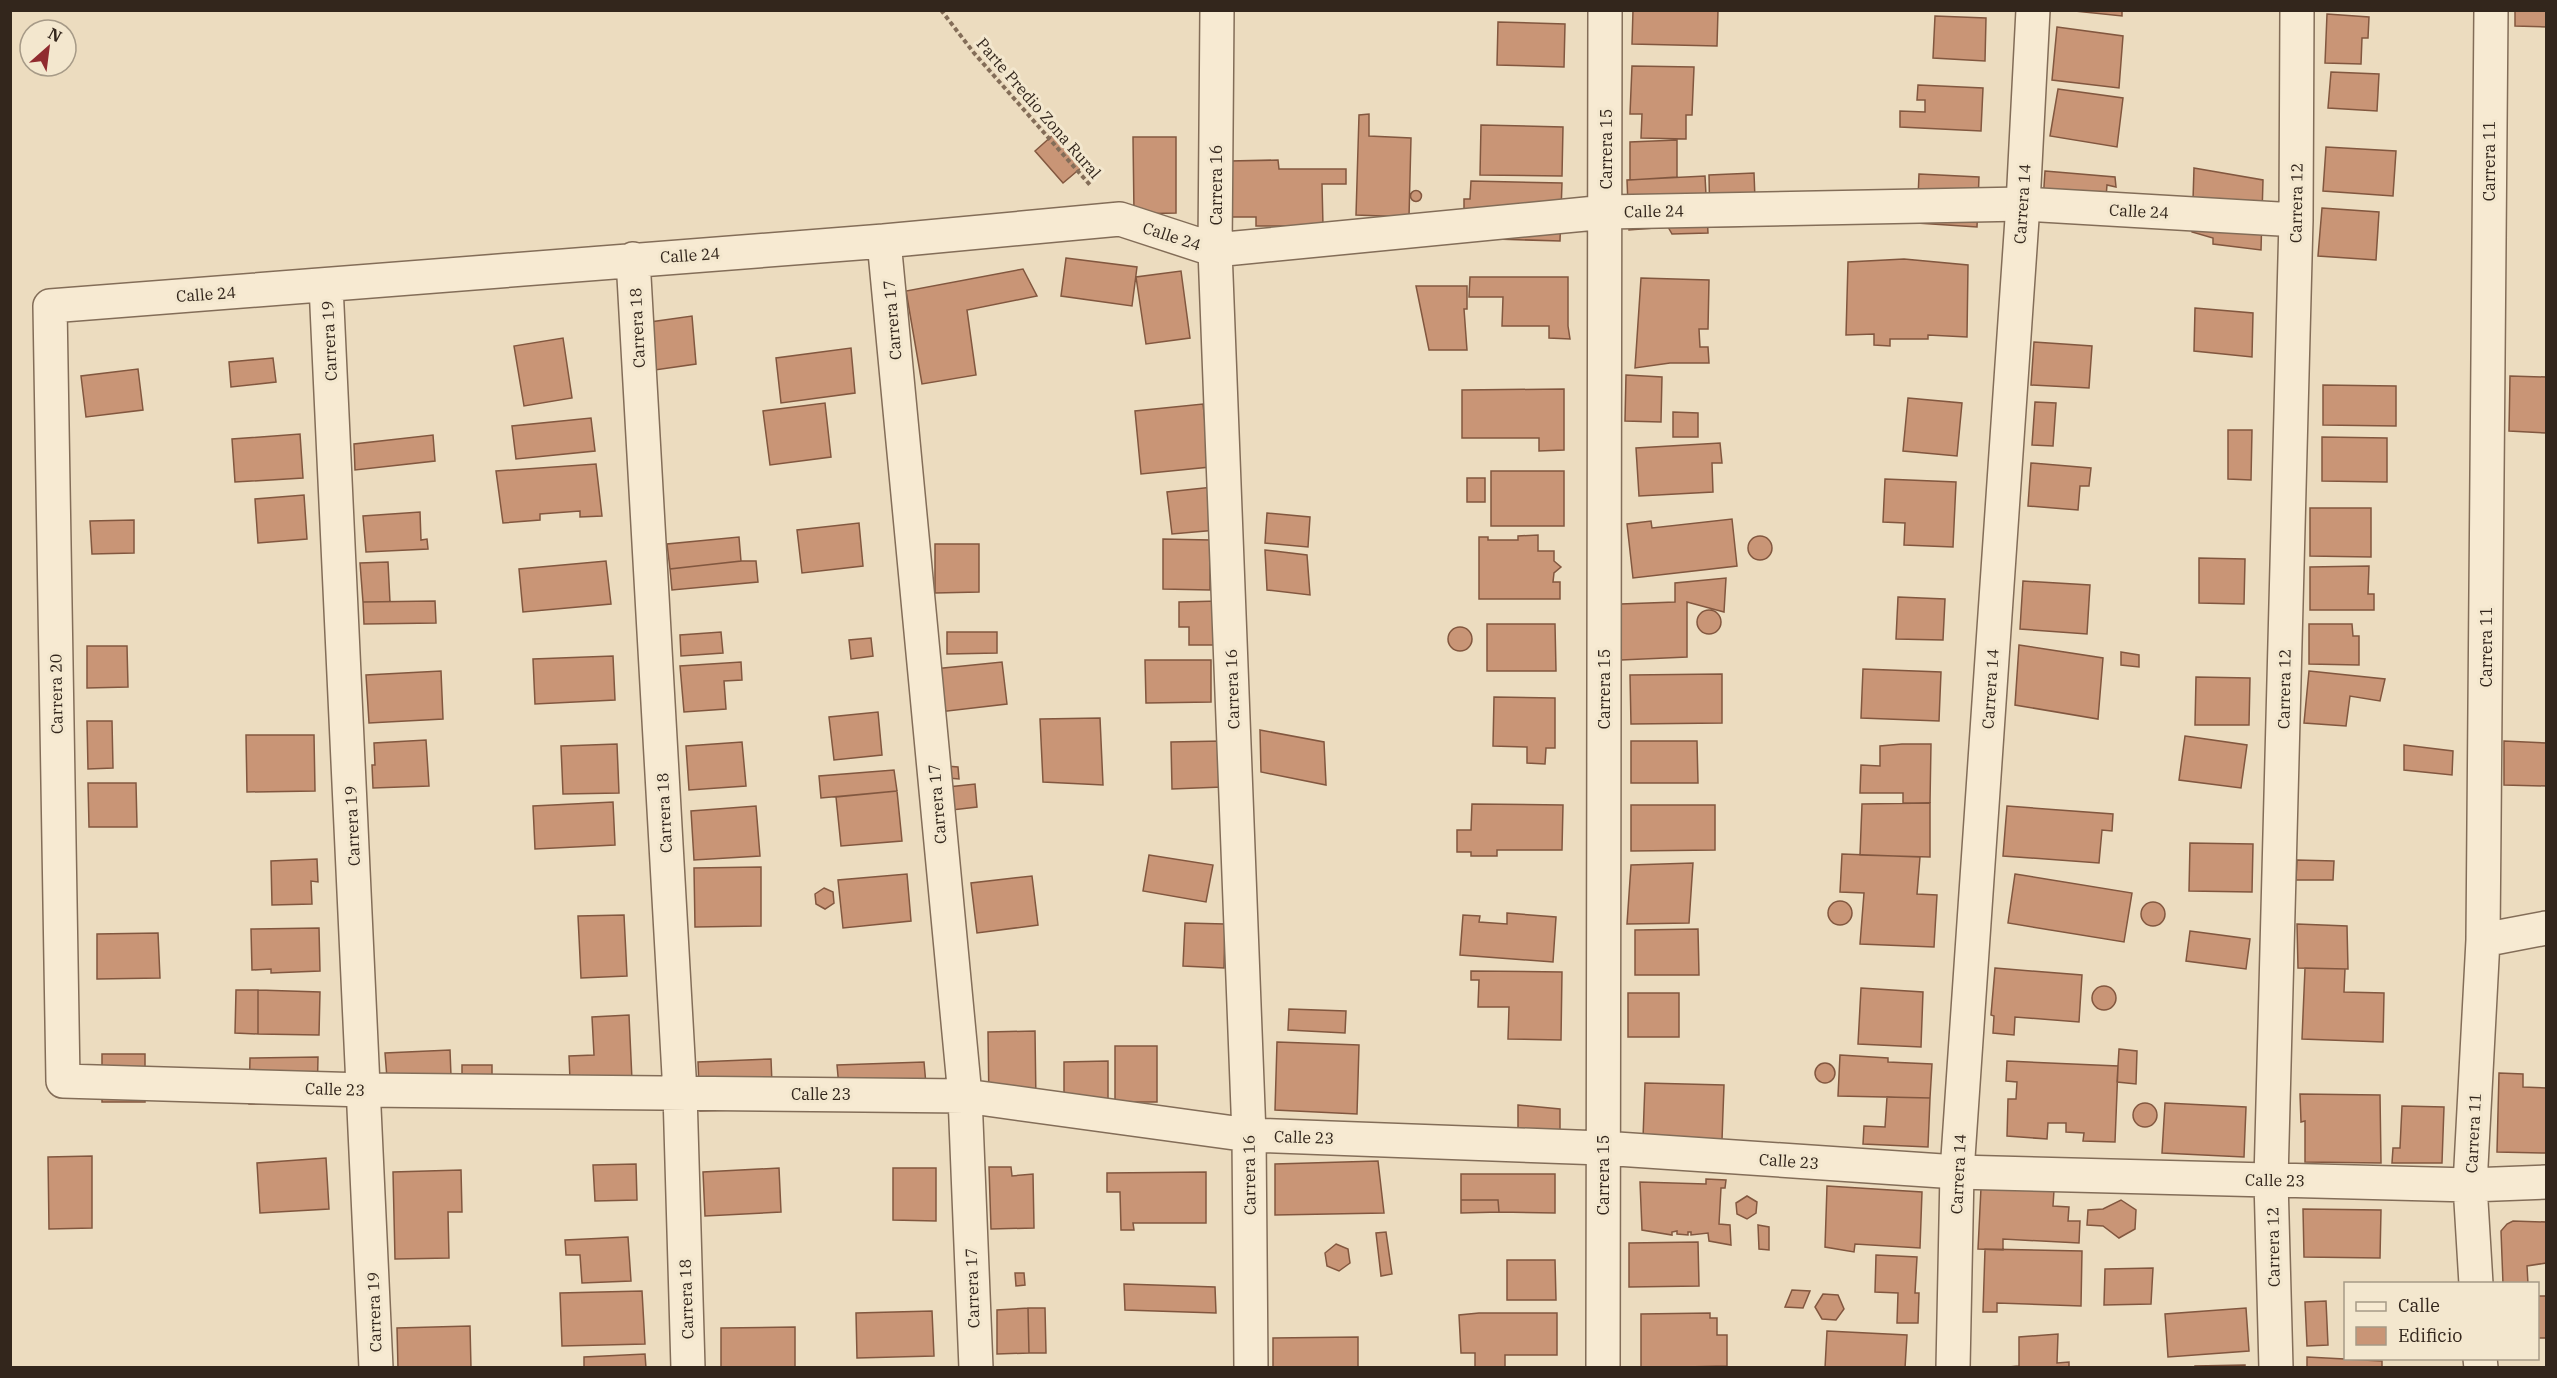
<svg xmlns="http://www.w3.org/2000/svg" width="2557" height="1378" font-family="'IBM Plex Serif',serif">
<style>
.building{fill:#c99576;stroke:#82573f;stroke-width:1.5}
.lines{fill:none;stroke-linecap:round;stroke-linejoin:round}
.minor-casing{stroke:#836d58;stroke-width:36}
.tertiary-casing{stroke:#836d58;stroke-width:36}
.path{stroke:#836d58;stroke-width:4;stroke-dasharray:4.5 3;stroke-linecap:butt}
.minor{stroke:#f7ead2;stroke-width:33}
.tertiary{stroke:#f7ead2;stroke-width:33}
.labels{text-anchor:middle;stroke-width:6;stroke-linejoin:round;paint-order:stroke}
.street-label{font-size:16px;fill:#33261c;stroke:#f3e7ce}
</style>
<rect width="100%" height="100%" fill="#ecdcbf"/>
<path class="building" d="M1633,10H1718L1717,46L1632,44Z
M2065,10H2122V16Z
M2515,10H2546V27L2515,26Z
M2327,14L2369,17L2368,38H2362L2361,64L2325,63Z
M1935,16L1986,18L1985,61L1933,58Z
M1498,22L1565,24L1564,67L1497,65Z
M2057,27L2123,36L2119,88L2052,80Z
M1632,66L1694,67L1692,115H1686V139L1641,138L1642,114H1630Z
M2331,72L2379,74L2377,111L2328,108Z
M1918,85L1983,88L1981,131L1900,127V111L1925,112V100H1917Z
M2058,89L2123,98L2117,147L2050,136Z
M1369,114V136L1411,138L1409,217L1356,215L1359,115Z
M1481,125L1563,127L1562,176L1480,175Z
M1053,135L1082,167L1063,183L1035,151Z
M1133,137H1176V213L1134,214Z
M1677,140V177L1630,180V142Z
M2326,147L2396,151L2393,196L2323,191Z
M1278,160L1279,169H1346V184H1322L1323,226H1256V217H1232L1230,161Z
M2194,168L2263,180L2261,250L2213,244V238L2192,232Z
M2045,171L2115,177L2116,187L2107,185L2104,222L2042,217Z
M1754,173L1756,226L1710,227L1709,175Z
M1919,174L1979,177L1977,227L1917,223Z
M1705,176L1708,233L1672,234L1668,227L1629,230L1627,180Z
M1471,181L1562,183L1560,241L1464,238V199H1470Z
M1410.5 196a5.5 5.5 0 1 1 11 0a5.5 5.5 0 1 1-11 0Z
M2322,208L2379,212L2376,260L2318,256Z
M1066,258L1137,267L1132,306L1061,296Z
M1904,259L1968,265L1967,337L1928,335V339H1890V346L1874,345V334L1846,335L1848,262Z
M1023,269L1037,296L967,310L976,375L922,384L906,291Z
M1181,271L1190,338L1146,344L1136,277Z
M1470,277H1568V326L1570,339L1549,338V326H1502L1503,297H1469Z
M1641,278L1709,280L1708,329H1699L1700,347H1708L1709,363H1670L1635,368Z
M1416,286H1467V309H1464L1467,350H1429Z
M2195,308L2253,313L2252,357L2194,351Z
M692,316L696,364L641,372L636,324Z
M563,338L572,398L524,406L514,346Z
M2034,342L2092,346L2089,388L2031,385Z
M851,348L855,393L781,403L776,358Z
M273,358L276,382L231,387L229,362Z
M138,369L143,410L86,417L81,376Z
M1626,375L1662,377L1661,422L1625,421Z
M2510,376L2546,377V433L2509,431Z
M2323,385L2396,386V426L2323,425Z
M1564,389V450L1539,451V438H1462V390Z
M1908,398L1962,403L1957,456L1903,451Z
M2035,402L2056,403L2053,446L2032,445Z
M825,403L831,457L770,465L763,411Z
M1203,404L1210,467L1141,474L1135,411Z
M1673,412L1698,413V437H1673Z
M591,418L595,451L516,459L512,426Z
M2228,430H2252L2251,480L2228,479Z
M300,434L303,478L235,482L232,439Z
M433,435L435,461L355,470L354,444Z
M2322,437L2387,438V482L2322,481Z
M1720,443L1722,463H1712L1713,492L1639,496L1636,448Z
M2031,463L2091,468L2089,486H2080L2078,510L2028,506Z
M596,464L602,516L580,517V511L540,514V520L503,523L496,471Z
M1491,471H1564V526H1491Z
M1467,478H1485V502H1467Z
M1885,479L1956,482L1953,547L1904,545L1905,523L1883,522Z
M1213,487L1217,530L1172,534L1167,492Z
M304,495L307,539L258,543L255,499Z
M2310,508H2371V557L2310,556Z
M420,512L421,540L427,539L428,549L366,552L363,516Z
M1267,513L1310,517L1308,547L1265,543Z
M1732,519L1737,566L1633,578L1627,524L1651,521L1652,528Z
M134,520V553L92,554L90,521Z
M859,523L863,566L802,573L797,530Z
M1538,535V551H1554V561L1561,567L1554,573L1553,582H1560V599H1479V537H1488V540H1518V536Z
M1748 548a12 12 0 1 1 24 0a12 12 0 1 1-24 0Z
M739,537L741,561L670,569L667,544Z
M1163,539L1210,540V590L1163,589Z
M935,544H979V592L935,593Z
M1265,550L1307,555L1310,595L1267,590Z
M2199,558L2245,559L2244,604L2199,603Z
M606,561L611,604L523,612L519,569Z
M741,561H756L758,582L672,590L670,569Z
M388,562L390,602H363L360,563Z
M2369,566L2368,594H2374V610H2310V567Z
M1726,578L1724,612L1687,602V657L1621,660V604L1675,602V583Z
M2023,581L2090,585L2087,634L2020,629Z
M1898,597L1945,599L1943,640L1896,639Z
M435,601L436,623L364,624L363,602Z
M1219,601V645H1189V627H1179V602Z
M1697 622a12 12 0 1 1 24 0a12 12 0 1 1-24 0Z
M1487,624H1555L1556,671H1487Z
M2309,624H2352L2353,636H2359V665L2309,664Z
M1448 639a12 12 0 1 1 24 0a12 12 0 1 1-24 0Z
M721,632L723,653L681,656L680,635Z
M947,632H997V653L947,654Z
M871,638L873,656L851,659L849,640Z
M2019,645L2103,658L2098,719L2015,705Z
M87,646H127L128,687L87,688Z
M2121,652L2139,655V667L2121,665Z
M613,656L615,700L535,704L533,659Z
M1145,660H1211V702L1146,703Z
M741,662L742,680L724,681L726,709L684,712L680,666Z
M1002,662L1007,704L939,712L934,669Z
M1863,669L1941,672L1939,721L1861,718Z
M441,671L443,719L369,723L366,675Z
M2309,671L2385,679L2380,701L2350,696L2346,726L2304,723Z
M1722,674V723L1631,724L1630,675Z
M2196,677L2250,678L2249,725H2195Z
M1494,697L1555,698V748H1546L1545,764L1527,763V747L1493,746Z
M878,712L882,755L834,760L829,717Z
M1100,718L1103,785L1043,782L1040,719Z
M87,721H112L113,768L88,769Z
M1260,730L1324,742L1326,785L1261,772Z
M246,735H314L315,791L247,792Z
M2185,736L2247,745L2241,788L2179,780Z
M426,740L429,786L373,788L372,765H375L374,743Z
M1222,741V787L1172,789L1171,742Z
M1631,741H1697L1698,783H1631Z
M2504,741L2546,743V786L2504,785Z
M742,742L746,786L689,790L686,746Z
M617,744L619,793L563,794L561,746Z
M1902,744H1931L1930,803H1903V793H1860L1861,765L1880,766V746Z
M2404,745L2453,751L2452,775L2404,770Z
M946,766L958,767L959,779L948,778Z
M894,770L897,791L821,798L819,776Z
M88,783H136L137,827H89Z
M975,784L977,807L952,810L948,787Z
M897,791L902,841L841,846L836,797Z
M613,802L615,845L535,849L533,806Z
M1930,803V857L1860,855L1862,804Z
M1472,804L1563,805L1562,850H1497V856H1471V852H1457V830H1471Z
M1631,805H1715V850L1631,851Z
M756,806L760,856L694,860L691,811Z
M2007,806L2113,814L2112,831L2102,830L2099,863L2003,856Z
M2190,843L2253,844L2252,892L2189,891Z
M1842,854L1920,857L1917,894L1937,895L1934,947L1860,944L1864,893L1840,892Z
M1149,855L1213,865L1206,902L1143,891Z
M317,859L318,882L311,881L312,904L272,905L271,861Z
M2297,860L2334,861L2333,880H2296Z
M1693,863L1689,923L1627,924L1631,865Z
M761,867V926L695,927L694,868Z
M907,874L911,921L843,928L838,880Z
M2015,874L2132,893L2124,942L2008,923Z
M1032,876L1038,925L977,933L971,883Z
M824,888L833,892L834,903L825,909L816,904L815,894Z
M1828 913a12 12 0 1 1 24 0a12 12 0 1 1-24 0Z
M2141 914a12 12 0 1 1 24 0a12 12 0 1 1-24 0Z
M1507,913L1556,917L1553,962L1460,955L1463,915L1480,916L1479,922L1507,924Z
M624,915L627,976L581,978L578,916Z
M1185,923L1225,924L1224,968L1183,966Z
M2297,924L2347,926L2348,969L2298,968Z
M319,928L320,971L271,973V969L252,970L251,929Z
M1698,929L1699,975H1635V930Z
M2190,931L2250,939L2246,969L2186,961Z
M158,933L160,978L97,979V934Z
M1995,968L2082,975L2079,1022L2015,1017L2014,1035L1993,1033L1994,1016L1991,1015Z
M2305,968L2345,969L2344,992L2384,993L2383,1042L2302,1039Z
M1471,971L1562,972L1561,1040L1508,1039L1509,1007H1478L1479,980H1471Z
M2092 998a12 12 0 1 1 24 0a12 12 0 1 1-24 0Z
M1861,988L1923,992L1921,1047L1858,1044Z
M236,990H258V1034L235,1033Z
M258,990L320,992L319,1035L258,1034Z
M1628,993H1679V1037H1628Z
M1289,1009L1346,1011L1345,1033L1288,1030Z
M629,1015L633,1102L571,1104L569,1056L594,1055L592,1017Z
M1035,1031L1036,1104L989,1105L988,1032Z
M1277,1042L1359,1045L1357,1114L1275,1110Z
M1115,1046H1157V1102H1115Z
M2119,1049L2137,1051L2136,1084L2117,1082Z
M450,1050L452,1102L387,1078L385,1053Z
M102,1054H145V1102H102Z
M1840,1055L1888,1058V1062L1932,1064L1930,1098L1838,1096Z
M318,1057L317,1103L249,1104L250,1058Z
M771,1059L773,1109L700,1111L698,1062Z
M1108,1061V1107H1064V1062Z
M2007,1061L2118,1066L2115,1142L2083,1141L2084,1133L2066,1132V1123H2048L2047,1139L2007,1136L2008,1099H2016L2017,1082L2006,1081Z
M924,1062L928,1107L841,1109L837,1065Z
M1815 1073a10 10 0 1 1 20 0a10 10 0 1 1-20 0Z
M462,1065H492V1090L462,1089Z
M2499,1073L2523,1074V1087L2546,1088V1153L2497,1152Z
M1645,1083L1724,1085L1722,1140L1643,1138Z
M2300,1094L2380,1095L2381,1163L2305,1162V1121L2301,1122Z
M1887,1097L1930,1098L1928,1147L1863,1144L1864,1126L1885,1127Z
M2165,1103L2246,1107L2244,1157L2162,1153Z
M2133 1115a12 12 0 1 1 24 0a12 12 0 1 1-24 0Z
M1518,1105L1560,1109V1132L1518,1128Z
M2402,1106L2444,1107L2442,1163H2392L2393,1148H2400Z
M92,1156V1228L49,1229L48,1157Z
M326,1158L329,1209L260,1213L257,1163Z
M1378,1161L1384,1213L1275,1215V1164Z
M636,1164L637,1200L595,1201L593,1165Z
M989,1167H1011L1012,1176L1033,1174L1034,1228L991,1229Z
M779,1168L781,1212L705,1216L703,1172Z
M893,1168H936V1221L893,1220Z
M461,1170L462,1212H448L449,1258L395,1259L393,1172Z
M1206,1172V1223H1133L1134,1230H1121L1120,1192H1107V1173Z
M1461,1174H1555V1213L1499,1212L1498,1200H1461Z
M1706,1179L1726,1180L1725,1188H1721L1719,1224L1730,1225L1731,1245L1709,1241L1708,1233L1691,1235V1232H1688V1235L1677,1234V1231L1672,1232V1235L1642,1230L1640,1182L1706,1184Z
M1827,1186L1922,1192L1920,1248L1855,1244L1854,1252L1825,1247Z
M1981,1188L2054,1190L2053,1206L2069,1207L2068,1221H2080L2079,1243L2003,1239V1250L1978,1249Z
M1747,1196L1757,1202L1756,1213L1747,1219L1737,1214L1736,1203Z
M1461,1200H1498L1499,1212L1461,1213Z
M2121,1200L2136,1210L2135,1229L2119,1238L2103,1226L2087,1225L2088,1210L2103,1209Z
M2303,1209L2381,1210L2380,1258L2304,1257Z
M2513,1221L2546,1222V1263L2527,1266L2528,1284H2503L2501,1231L2507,1224Z
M1758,1225L1769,1227V1250L1759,1249Z
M1386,1232L1392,1274L1381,1276L1376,1233Z
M628,1237L631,1281L582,1283L580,1255H566L565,1240Z
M1698,1242L1699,1286L1629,1287V1243Z
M1336,1244L1348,1249L1350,1263L1339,1271L1327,1266L1325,1253Z
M1985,1249L2082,1251L2081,1306L1997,1303V1312H1983Z
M1876,1255L1917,1257L1915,1293H1919L1918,1323H1897L1898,1293L1875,1292Z
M1507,1260H1555L1556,1300H1507Z
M2153,1268L2151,1304L2104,1305L2105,1269Z
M1015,1273H1024L1025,1285L1016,1286Z
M1124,1284L1215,1287L1216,1313L1125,1310Z
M1792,1290L1810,1291L1803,1308L1785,1307Z
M642,1291L645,1344L562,1346L560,1293Z
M1823,1294L1838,1295L1844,1309L1836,1320L1822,1319L1815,1307Z
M2538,1296H2546V1338H2538Z
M2326,1301L2328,1345L2307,1346L2305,1302Z
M1028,1308L1029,1353L997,1354V1310Z
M1028,1308H1045L1046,1353H1029Z
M2246,1308L2249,1351L2168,1357L2165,1314Z
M932,1311L934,1356L857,1358L856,1313Z
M1479,1313H1557V1355H1505V1367L1475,1368V1353H1461L1459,1315Z
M1710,1313V1318H1717V1335H1727V1366L1641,1368V1314Z
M470,1326L471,1368H398L397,1328Z
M795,1327V1368H721V1328Z
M1827,1331L1907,1335L1905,1368H1825Z
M2058,1334L2057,1363L2069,1362V1368H1998L2019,1366V1337Z
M1358,1337V1368H1273V1338Z
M645,1354L646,1368H584V1357Z
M2307,1357L2382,1361V1367L2393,1368H2307Z
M2245,1365V1368H2195V1366Z"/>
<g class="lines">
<defs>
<path id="minor" d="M1217,10L1215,250L1249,1135L1251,1368
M2296,220L2023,204L1606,212L1215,250L1120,219L884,241L50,306L63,1081L365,1090L965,1096L1249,1135L1602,1148L1957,1172L2470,1185L2546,1182
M884,241L965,1096L976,1368
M633,259L680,1093L688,1368
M326,285L376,1368
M2483,940L2546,928
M2476,1284L2470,1185L2483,940L2491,10
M2480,1358L2481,1368
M1603,1368L1605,10
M2276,1368L2271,1180L2296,220L2297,10"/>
<path id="tertiary" d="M1953,1368L1957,1172L2023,204L2033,10"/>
</defs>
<use href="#minor" class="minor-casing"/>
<use href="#tertiary" class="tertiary-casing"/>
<path class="path" d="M941,10L974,53L1090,185"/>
<use href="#minor" class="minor"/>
<use href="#tertiary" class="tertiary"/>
</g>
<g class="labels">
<g class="street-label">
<text transform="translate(1039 108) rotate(49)" y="6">Parte Predio Zona Rural</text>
<text transform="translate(1606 149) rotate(-90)" y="6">Carrera 15</text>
<text transform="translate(2489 161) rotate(-90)" y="6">Carrera 11</text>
<text transform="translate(1216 185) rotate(-90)" y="6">Carrera 16</text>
<text transform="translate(2296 203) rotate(-89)" y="6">Carrera 12</text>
<text transform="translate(2022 204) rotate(-86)" y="6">Carrera 14</text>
<text transform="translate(1654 211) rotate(-1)" y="6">Calle 24</text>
<text transform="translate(2139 211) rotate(3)" y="6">Calle 24</text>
<text transform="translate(1172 236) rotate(18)" y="6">Calle 24</text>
<text transform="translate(690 255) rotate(-4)" y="6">Calle 24</text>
<text transform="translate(206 294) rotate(-4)" y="6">Calle 24</text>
<text transform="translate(892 320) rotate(-95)" y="6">Carrera 17</text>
<text transform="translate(637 328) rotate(-93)" y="6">Carrera 18</text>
<text transform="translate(329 341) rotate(-93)" y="6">Carrera 19</text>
<text transform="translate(2486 647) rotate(-90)" y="6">Carrera 11</text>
<text transform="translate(1232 689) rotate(-92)" y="6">Carrera 16</text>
<text transform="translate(1604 689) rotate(-90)" y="6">Carrera 15</text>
<text transform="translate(1990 689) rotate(-86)" y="6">Carrera 14</text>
<text transform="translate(2284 689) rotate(-89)" y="6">Carrera 12</text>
<text transform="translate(56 694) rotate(-91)" y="6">Carrera 20</text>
<text transform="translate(937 804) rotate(-95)" y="6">Carrera 17</text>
<text transform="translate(664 813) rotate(-93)" y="6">Carrera 18</text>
<text transform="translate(352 826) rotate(-93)" y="6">Carrera 19</text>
<text transform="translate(335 1089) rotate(2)" y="6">Calle 23</text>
<text x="821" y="1100">Calle 23</text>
<text transform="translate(2473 1133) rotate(-87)" y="6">Carrera 11</text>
<text transform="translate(1304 1137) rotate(2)" y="6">Calle 23</text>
<text transform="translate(1789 1161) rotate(4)" y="6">Calle 23</text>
<text transform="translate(1958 1174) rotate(-87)" y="6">Carrera 14</text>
<text transform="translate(1249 1175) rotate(-91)" y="6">Carrera 16</text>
<text transform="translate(1603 1175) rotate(-90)" y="6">Carrera 15</text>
<text transform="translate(2275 1180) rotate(1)" y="6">Calle 23</text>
<text transform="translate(2273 1247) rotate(-91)" y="6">Carrera 12</text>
<text transform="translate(972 1288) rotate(-92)" y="6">Carrera 17</text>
<text transform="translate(686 1299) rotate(-92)" y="6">Carrera 18</text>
<text transform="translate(374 1312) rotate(-92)" y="6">Carrera 19</text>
</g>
</g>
<rect width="2557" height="1378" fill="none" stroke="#33261c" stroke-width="24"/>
<rect x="2344" y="1282" width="195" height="78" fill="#f3e7ce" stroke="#a69a87" stroke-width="1.5"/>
<rect x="2356" y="1302" width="30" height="9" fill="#f7ead2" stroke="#a69a87" stroke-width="1.5"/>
<text x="2398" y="1312" font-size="18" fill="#33261c">Calle</text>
<rect x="2356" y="1327" width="30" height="18" fill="#c99576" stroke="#a69a87" stroke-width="1.5"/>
<text x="2398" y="1342" font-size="18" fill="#33261c">Edificio</text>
<g transform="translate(48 48) rotate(28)"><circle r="28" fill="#f3e7ce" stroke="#a69a87" stroke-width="1.5"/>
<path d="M0-4.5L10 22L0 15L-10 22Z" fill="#902b2f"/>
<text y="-9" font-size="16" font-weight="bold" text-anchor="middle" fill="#33261c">N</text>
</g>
</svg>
